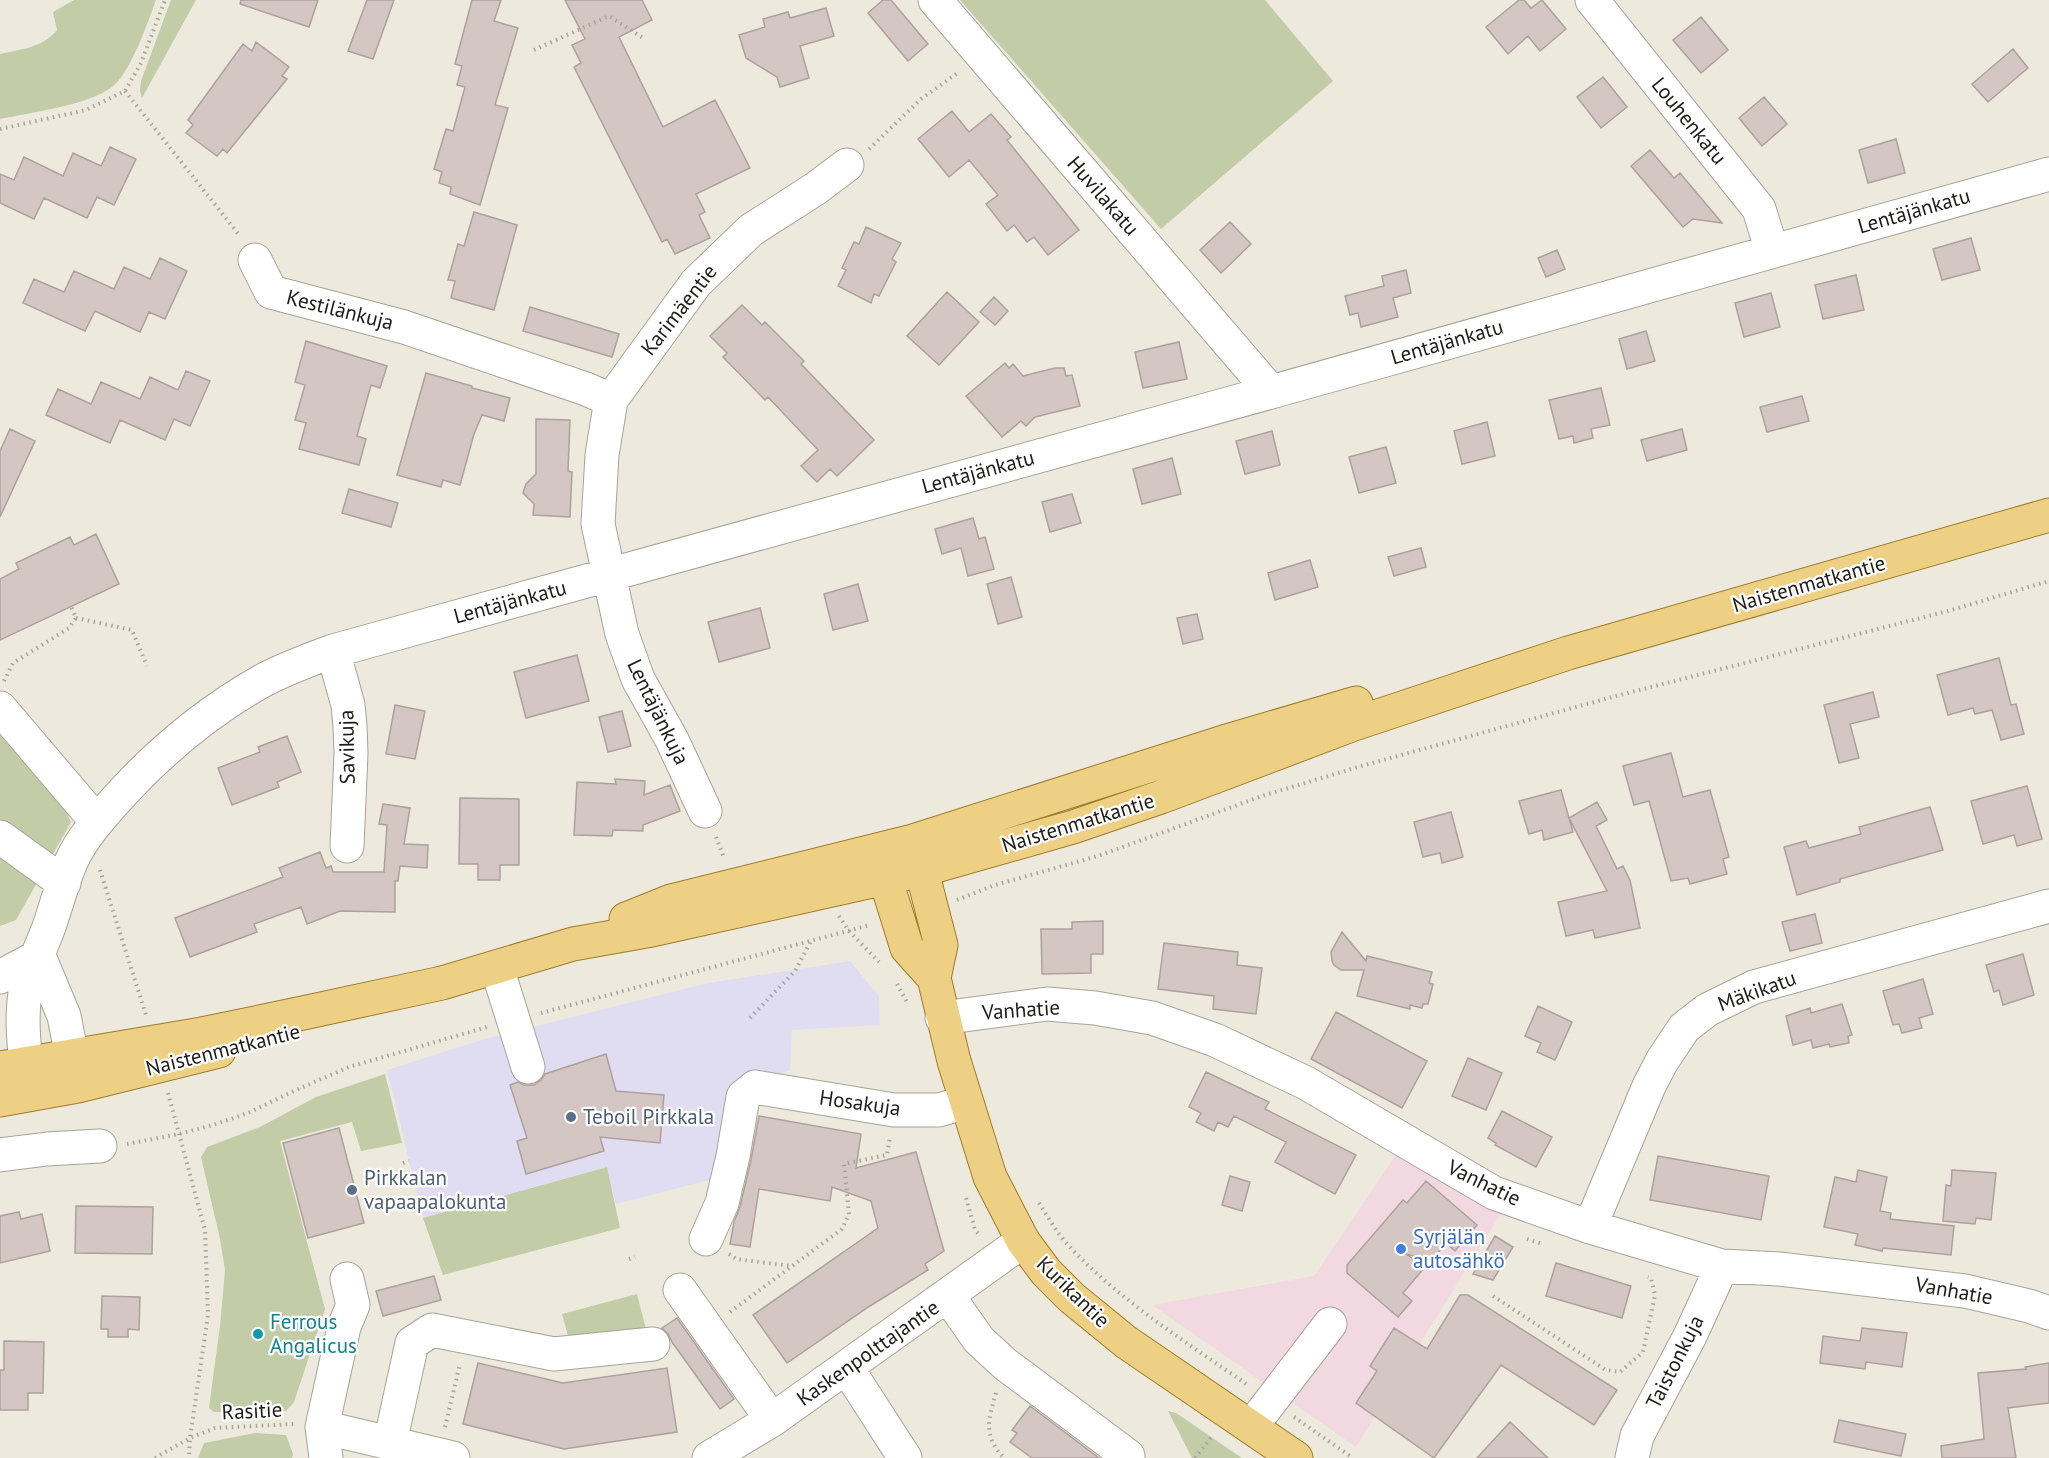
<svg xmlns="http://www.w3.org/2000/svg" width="2049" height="1458" font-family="'PT Sans',sans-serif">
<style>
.commercial{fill:#e0ddf3}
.industrial{fill:#f2d8e0}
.green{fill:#c2cca7}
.building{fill:#d4c6c2;stroke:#aea09d;stroke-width:1.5}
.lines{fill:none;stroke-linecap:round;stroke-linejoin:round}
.minor-casing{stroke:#a6a397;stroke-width:35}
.major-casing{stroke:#9d7c29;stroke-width:35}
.path{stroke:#a6a49a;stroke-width:4;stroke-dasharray:1.5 4.5;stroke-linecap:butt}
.minor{stroke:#fff;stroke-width:33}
.major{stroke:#eed085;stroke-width:33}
.service-dot{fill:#5c6f8a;stroke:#fff;stroke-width:2}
.shop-dot{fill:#3f7fe0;stroke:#fff;stroke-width:2}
.culture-dot{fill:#0f9aa8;stroke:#fff;stroke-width:2}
.labels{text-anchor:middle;stroke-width:4.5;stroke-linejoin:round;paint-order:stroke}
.street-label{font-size:21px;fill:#1c1b17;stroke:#fff}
.service-label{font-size:21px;fill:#4e5e75;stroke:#fff;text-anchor:start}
.shop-label{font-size:21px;fill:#366cbe;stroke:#fff;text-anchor:start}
.culture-label{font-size:21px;fill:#0d838f;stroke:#fff;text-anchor:start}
</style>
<rect width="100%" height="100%" fill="#edeadd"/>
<path class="commercial" d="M850,961L879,996L880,1025L792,1030L790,1070L728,1098L713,1179L616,1204L606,1167L423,1218L387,1070L481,1040L708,983Z"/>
<path class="industrial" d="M1402,1146L1505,1207L1356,1447L1152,1305L1314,1276Z"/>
<path class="green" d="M74,0H156C148,22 130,74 112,87C89,105 29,113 0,119V54C22,49 42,48 57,30L53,12Z
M171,0H196L142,98L140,91L141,81Z
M960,0H1265L1333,81L1161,229Z
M0,735L36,777L63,805L71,822L16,920L0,926Z
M385,1074L402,1143L361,1151L352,1122L280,1141L325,1309L294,1402L286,1411L214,1412L209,1408L220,1326L225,1270L220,1239L201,1157L207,1147L260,1127L316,1097Z
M607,1167L620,1228L443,1275L423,1218Z
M637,1294L646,1329L605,1340L568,1336L562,1314Z
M1168,1411L1176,1413L1242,1458H1192Z
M255,1433L286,1435L293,1454L292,1458H198L204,1443Z"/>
<path class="building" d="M241,0H318L309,27L240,4Z
M367,0H394L373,59L348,51Z
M472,0H501L494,21L518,28L495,105L508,108L480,205L450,194L451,187L439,183L442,172L434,169L446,129L453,131L465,87L457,85L462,66L455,64Z
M565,0H642L652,20L619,37L663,127L715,100L750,168L696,194L705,212L699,215L710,238L675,254L667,239L662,242L574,67L581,63L572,45L585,39Z
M883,0H891L928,44L908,61L868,13Z
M1519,0H1524L1531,8L1542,0L1566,29L1540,51L1528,36L1508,54L1486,27Z
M826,8L834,36L800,46L809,78L780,87L777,77L746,58L739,35L765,27L763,19L788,12L790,18Z
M1701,17L1728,50L1701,73L1673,40Z
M256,42L289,67L282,76L287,79L227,153L223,149L217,156L186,133L193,125L188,120L243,44L252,51Z
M2013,49L2028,68L1988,102L1972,84Z
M1603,77L1627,107L1601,128L1577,97Z
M1764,97L1787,124L1762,146L1739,118Z
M952,111L969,132L991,114L1011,137L1007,140L1079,230L1048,255L1034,237L1027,242L1014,225L1007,231L986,204L998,195L969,160L949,177L918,139Z
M1896,139L1905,173L1868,183L1859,150Z
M110,147L136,159L114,205L97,197L87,218L44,198L34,219L0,203V174L14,180L24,157L63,176L73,153L101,166Z
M1650,150L1674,178L1680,173L1722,223L1693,219L1683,227L1631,166Z
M474,212L517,225L494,310L451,298L455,281L448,280L458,244L464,246Z
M1230,222L1251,244L1221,273L1200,250Z
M866,227L901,243L892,259L896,262L879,296L874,294L871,303L838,286L846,270L842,268L854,242L859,244Z
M1971,238L1980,270L1942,280L1933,249Z
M1557,250L1565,269L1546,277L1538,258Z
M160,258L187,271L165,319L149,312L140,332L95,311L85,331L23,303L34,279L64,292L74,271L114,289L124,267L150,279Z
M1406,270L1411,293L1393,298L1398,317L1361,327L1358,313L1350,315L1345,296L1384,286L1382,276Z
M1856,275L1864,310L1823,319L1815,285Z
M947,292L979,322L939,365L907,336Z
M1771,293L1780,327L1744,337L1735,303Z
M994,297L1008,311L995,325L980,312Z
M742,305L762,325L765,322L804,361L801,364L874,440L837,476L830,469L817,482L801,466L818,450L768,397L765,400L723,357L727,353L710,336Z
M530,307L619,334L612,357L523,331Z
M1646,331L1655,361L1627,369L1619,339Z
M306,341L387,366L380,388L371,385L357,436L366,439L359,465L299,449L306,423L295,420L305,385L295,382Z
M1179,342L1187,379L1143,388L1135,352Z
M1005,363L1009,368L1013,364L1023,376L1055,368H1064L1066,376L1072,375L1080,406L1035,417L1026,426L1021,421L1002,437L966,396Z
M186,371L210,381L190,426L174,419L165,440L120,420L110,443L46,415L58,389L91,404L101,382L140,399L150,377L178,390Z
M426,373L472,386V388L510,398L504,421L482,415L474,434L460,485L443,480L441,487L397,475Z
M1601,388L1610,425L1591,429L1593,438L1574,443L1573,436L1559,439L1549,400Z
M1802,396L1809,421L1767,432L1760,407Z
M536,419L570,420L568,471L572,472L570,517L533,515L534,504L523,493L526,484L536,474Z
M1487,422L1495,456L1462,464L1454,431Z
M10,429L35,441L0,517V451Z
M1682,429L1687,450L1647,461L1641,440Z
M1272,431L1280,465L1245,474L1236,441Z
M1386,447L1396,483L1359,493L1349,457Z
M1172,458L1181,494L1142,504L1133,469Z
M349,489L398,503L391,527L342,513Z
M1072,494L1081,523L1050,532L1042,502Z
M973,518L979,539L985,537L994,569L968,576L961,548L942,554L935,529Z
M96,534L119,584L0,640V579L19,569L16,563L70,537L74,545Z
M1421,548L1426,567L1394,576L1388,557Z
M1310,560L1318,587L1275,600L1268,573Z
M1011,577L1022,617L998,624L987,584Z
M858,584L868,621L833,630L824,594Z
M760,608L770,648L719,662L708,622Z
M1197,614L1203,639L1183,644L1177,618Z
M577,655L589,701L526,718L514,672Z
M1999,658L2011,705L2016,704L2024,734L2001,740L1992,710L1975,714L1973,708L1948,715L1937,675Z
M1873,692L1879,717L1850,724L1859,758L1839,763L1824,705Z
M395,705L425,711L415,759L386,754Z
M622,711L631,746L608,752L599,717Z
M287,736L301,772L277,782L279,787L232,805L218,768L260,752L258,747Z
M1671,753L1683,797L1710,790L1729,857L1723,859L1727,874L1690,884L1688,878L1671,881L1649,801L1634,805L1623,766Z
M615,779L645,781L644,795L670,785L680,811L643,825V831L613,830L612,836L574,835L577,782L616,784Z
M2027,786L2042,839L2017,846L2014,835L1983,844L1971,801Z
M1561,790L1573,832L1544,840L1542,830L1529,834L1519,801Z
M460,798L519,799V865H500V880H478V864H459Z
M1597,802L1607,820L1596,826L1617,869L1623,866L1630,880L1640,928L1595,938L1593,930L1566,936L1558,902L1607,891L1569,818Z
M383,804L410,808L404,844L428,845L427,868L400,866L398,881H395V912L340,911L307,924L301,907L254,924L257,932L190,957L175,918L283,877L279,868L320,852L326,868L331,866L333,872H384L387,825L379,824Z
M1930,807L1943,850L1840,879V882L1797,895L1784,847L1806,841L1809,848L1861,834L1859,827Z
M1451,812L1463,857L1442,863L1440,853L1423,857L1414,822Z
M1815,914L1822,943L1790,951L1782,922Z
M1103,921V954H1091V973L1042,974L1041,929H1072V922Z
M1342,932L1366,961L1367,956L1432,972L1429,983L1433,984L1428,1004H1423L1422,1008L1410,1005V1009L1357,996L1364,970H1341L1334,965L1332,961L1331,952Z
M1164,943L1238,952L1237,965L1262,968L1256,1014L1213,1009L1214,996L1158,989Z
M2023,954L2034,995L2003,1005L1999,990L1994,992L1986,965Z
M1923,979L1933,1014L1919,1018L1922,1028L1902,1033L1899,1024L1893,1025L1883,991Z
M1842,1004L1852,1035L1848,1036L1849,1043L1830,1047L1829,1044L1813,1048L1811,1040L1793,1045L1786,1016L1810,1008L1811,1013Z
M1538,1006L1572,1022L1555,1060L1537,1052L1541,1043L1525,1036Z
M1336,1012L1427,1061L1402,1108L1311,1059Z
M606,1054L616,1091L664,1095L660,1143L600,1137L604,1151L526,1174L517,1141L527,1138L510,1085L518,1082L524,1085H534L541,1080L545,1074Z
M1468,1058L1502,1073L1486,1110L1452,1096Z
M1206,1072L1269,1102L1265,1109L1356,1155L1335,1194L1275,1162L1286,1142L1234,1116L1228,1127L1218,1122L1214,1131L1196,1122L1201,1113L1189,1107Z
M1502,1111L1552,1137L1536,1167L1495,1145L1496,1143L1488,1138Z
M759,1116L861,1134L856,1168L916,1152L944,1251L925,1264L928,1270L870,1306L787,1363L753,1315L878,1228L871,1201L832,1187L830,1201L759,1189L750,1247L730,1244L734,1222L740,1207L751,1160Z
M339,1128L364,1223L308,1238L283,1143Z
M1658,1156L1769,1176L1761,1220L1650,1200Z
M1858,1170L1887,1177L1880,1211L1891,1213L1890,1219L1954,1226L1951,1255L1883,1248L1882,1251L1855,1245L1858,1234L1824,1227L1835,1177L1856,1182Z
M1952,1170L1996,1173L1991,1220L1976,1218L1975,1224L1943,1221L1946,1185L1951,1186Z
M1230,1176L1250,1182L1242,1211L1222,1205Z
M1426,1181L1477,1225L1455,1251L1446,1243L1431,1261L1406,1254L1425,1267L1403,1293L1412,1301L1398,1317L1347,1273V1265L1403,1200L1407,1203Z
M76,1206L153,1207L152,1254L75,1253Z
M19,1212L21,1219L42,1214L50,1251L0,1263V1216Z
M1495,1236L1513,1247L1493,1280L1473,1274Z
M1556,1263L1631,1286L1622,1318L1546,1296Z
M434,1276L441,1300L383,1316L376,1291Z
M1460,1295H1468L1617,1390L1594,1425L1501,1365L1434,1458L1356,1403L1377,1371L1370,1366L1394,1328L1427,1349Z
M102,1296L140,1297L139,1330L128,1329V1337H108V1329H101Z
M677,1318L734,1399L720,1409L672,1342L668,1334L662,1328Z
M1862,1328L1907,1333L1902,1367L1866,1362L1865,1369L1820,1363L1823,1336L1860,1341Z
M4,1341L44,1342L43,1393H28V1410H0V1370H4Z
M478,1363L563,1383L667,1368L677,1432L564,1449L463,1424Z
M2049,1363V1403L2008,1408L2016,1458H1942L1941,1446L1984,1439L1978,1373L2026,1369L2025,1367Z
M1030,1406L1099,1458H1032L1010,1442L1017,1433L1012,1430Z
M1839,1420L1906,1434L1901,1456L1834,1442Z
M1510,1422L1548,1458H1477Z"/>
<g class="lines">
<defs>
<path id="minor" d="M935,0L1271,392
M1592,0L1759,209L1772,251
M255,260L271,292L404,327L586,389L611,400
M333,651L348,705L350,726L351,753L347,846
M0,708L97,822
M705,811L672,740L638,679L622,634L598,524L602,455L611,400L696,283L751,230L815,189L847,165
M0,837L64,883
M39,956L64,1016L77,1082
M497,968L528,1067
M0,977L39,956
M942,1018L1047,1004L1095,1008L1152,1018L1215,1040L1306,1083L1494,1193L1590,1227L1722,1266L1779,1269L1965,1291L2029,1306L2049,1313
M30,1092C25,1059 19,1015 27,983C33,963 43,944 50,924C57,903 63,880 72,860C82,838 99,819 115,801C157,754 207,712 262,681C284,669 309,660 333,651L1271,392L2049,174
M0,1155L47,1149L100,1146
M1590,1227L1649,1086L1662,1061L1684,1028L1707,1010L1754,987L2049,906
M706,1239L722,1203L733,1156L743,1097L755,1087L894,1110H939L966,1102
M680,1290L772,1420
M948,1296L979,1340L1005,1364L1128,1456
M847,1368L905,1458
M322,1427L453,1458
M1251,1427L1330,1324
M390,1443L412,1343L432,1330L554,1354L653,1344
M326,1458L322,1427L344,1327L353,1305L347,1279
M709,1458L772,1420L1023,1241
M1632,1458L1637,1436L1690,1336L1722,1266"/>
<path id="major" d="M916,848L941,945L934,978L954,1061L990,1177L1023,1241L1046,1272L1072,1298L1126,1342L1296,1458
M879,858L907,948L934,978
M626,919L671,901L913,841L1227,741L1356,703
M0,1068L202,1034L303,1013L442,983L573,944L652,930L922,870L1073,827L1161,797L1354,724L1568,653L2049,515
M0,1100L78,1086L219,1051"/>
</defs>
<use href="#minor" class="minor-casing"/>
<use href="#major" class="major-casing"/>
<path class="path" d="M534,50L609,16L643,38
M125,91L240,236
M0,129L86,110L125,91L141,63L165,0
M869,149L921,99L959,72
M76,618L132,630L147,666
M4,681L13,663L69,628L76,618L71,606
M716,837L724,858
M100,870L146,1015
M957,900L992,886L1098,856L1262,796L1365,765L1616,696L1948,611L2049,581
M839,916L849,931L879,962
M897,984L908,1004
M541,1013L870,925
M750,1018L795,971L811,941
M168,1093L205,1230L208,1315L190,1438L189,1458
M127,1144L179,1134L213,1125L248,1113L296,1090L349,1067L487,1027
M403,1163L409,1161
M966,1198L975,1230L980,1235
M1039,1203C1048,1217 1057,1233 1068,1245C1120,1301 1186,1342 1249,1386
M1527,1239L1543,1244
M729,1254L736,1259L791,1266
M629,1259L635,1257
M1493,1296L1606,1370L1620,1372L1643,1352L1655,1295L1651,1278L1648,1277
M730,1312L842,1229L849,1214L844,1164L887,1155L890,1137
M996,1393C988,1420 983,1436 1004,1458
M1294,1417L1353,1458
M445,1427L460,1364
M155,1458L190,1438L215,1428L294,1424
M1195,1458L1213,1435"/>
<use href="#minor" class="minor"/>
<use href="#major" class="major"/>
</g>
<g class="service-dot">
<circle cx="571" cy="1117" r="6"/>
<circle cx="352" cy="1190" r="6"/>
</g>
<circle class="shop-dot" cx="1401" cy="1249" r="6"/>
<circle class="culture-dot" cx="258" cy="1334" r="6"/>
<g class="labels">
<g class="street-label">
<text transform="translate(1689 121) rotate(51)" y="7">Louhenkatu</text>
<text transform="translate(1103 196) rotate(49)" y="7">Huvilakatu</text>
<text transform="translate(1914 211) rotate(-16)" y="7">Lentäjänkatu</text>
<text transform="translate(340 310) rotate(14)" y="7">Kestilänkuja</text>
<text transform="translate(679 310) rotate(-52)" y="7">Karimäentie</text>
<text transform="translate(1447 342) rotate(-16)" y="7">Lentäjänkatu</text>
<text transform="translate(978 472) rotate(-15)" y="7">Lentäjänkatu</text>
<text transform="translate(1809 584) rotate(-16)" y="7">Naistenmatkantie</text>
<text transform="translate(510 602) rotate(-15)" y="7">Lentäjänkatu</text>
<text transform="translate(658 712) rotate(64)" y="7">Lentäjänkuja</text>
<text transform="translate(347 747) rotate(-91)" y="7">Savikuja</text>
<text transform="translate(1078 823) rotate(-17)" y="7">Naistenmatkantie</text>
<text transform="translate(1757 991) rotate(-20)" y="7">Mäkikatu</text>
<text transform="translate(1021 1010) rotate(-4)" y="7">Vanhatie</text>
<text transform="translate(223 1050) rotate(-14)" y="7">Naistenmatkantie</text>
<text transform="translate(860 1103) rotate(8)" y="7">Hosakuja</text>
<text transform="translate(1484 1183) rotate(26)" y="7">Vanhatie</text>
<text transform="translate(1954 1291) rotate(10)" y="7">Vanhatie</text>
<text transform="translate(1073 1292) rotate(44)" y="7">Kurikantie</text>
<text transform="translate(868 1353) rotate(-35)" y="7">Kaskenpolttajantie</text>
<text transform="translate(1675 1362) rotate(-63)" y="7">Taistonkuja</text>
<text transform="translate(252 1411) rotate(-3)" y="7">Rasitie</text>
</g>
<g class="service-label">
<text x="583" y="1124">Teboil Pirkkala</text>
<text x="364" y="1185">Pirkkalan<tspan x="364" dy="24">vapaapalokunta</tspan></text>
</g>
<g class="shop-label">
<text x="1413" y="1244">Syrjälän<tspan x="1413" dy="24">autosähkö</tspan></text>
</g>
<g class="culture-label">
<text x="270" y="1329">Ferrous<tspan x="270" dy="24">Angalicus</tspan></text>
</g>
</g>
</svg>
